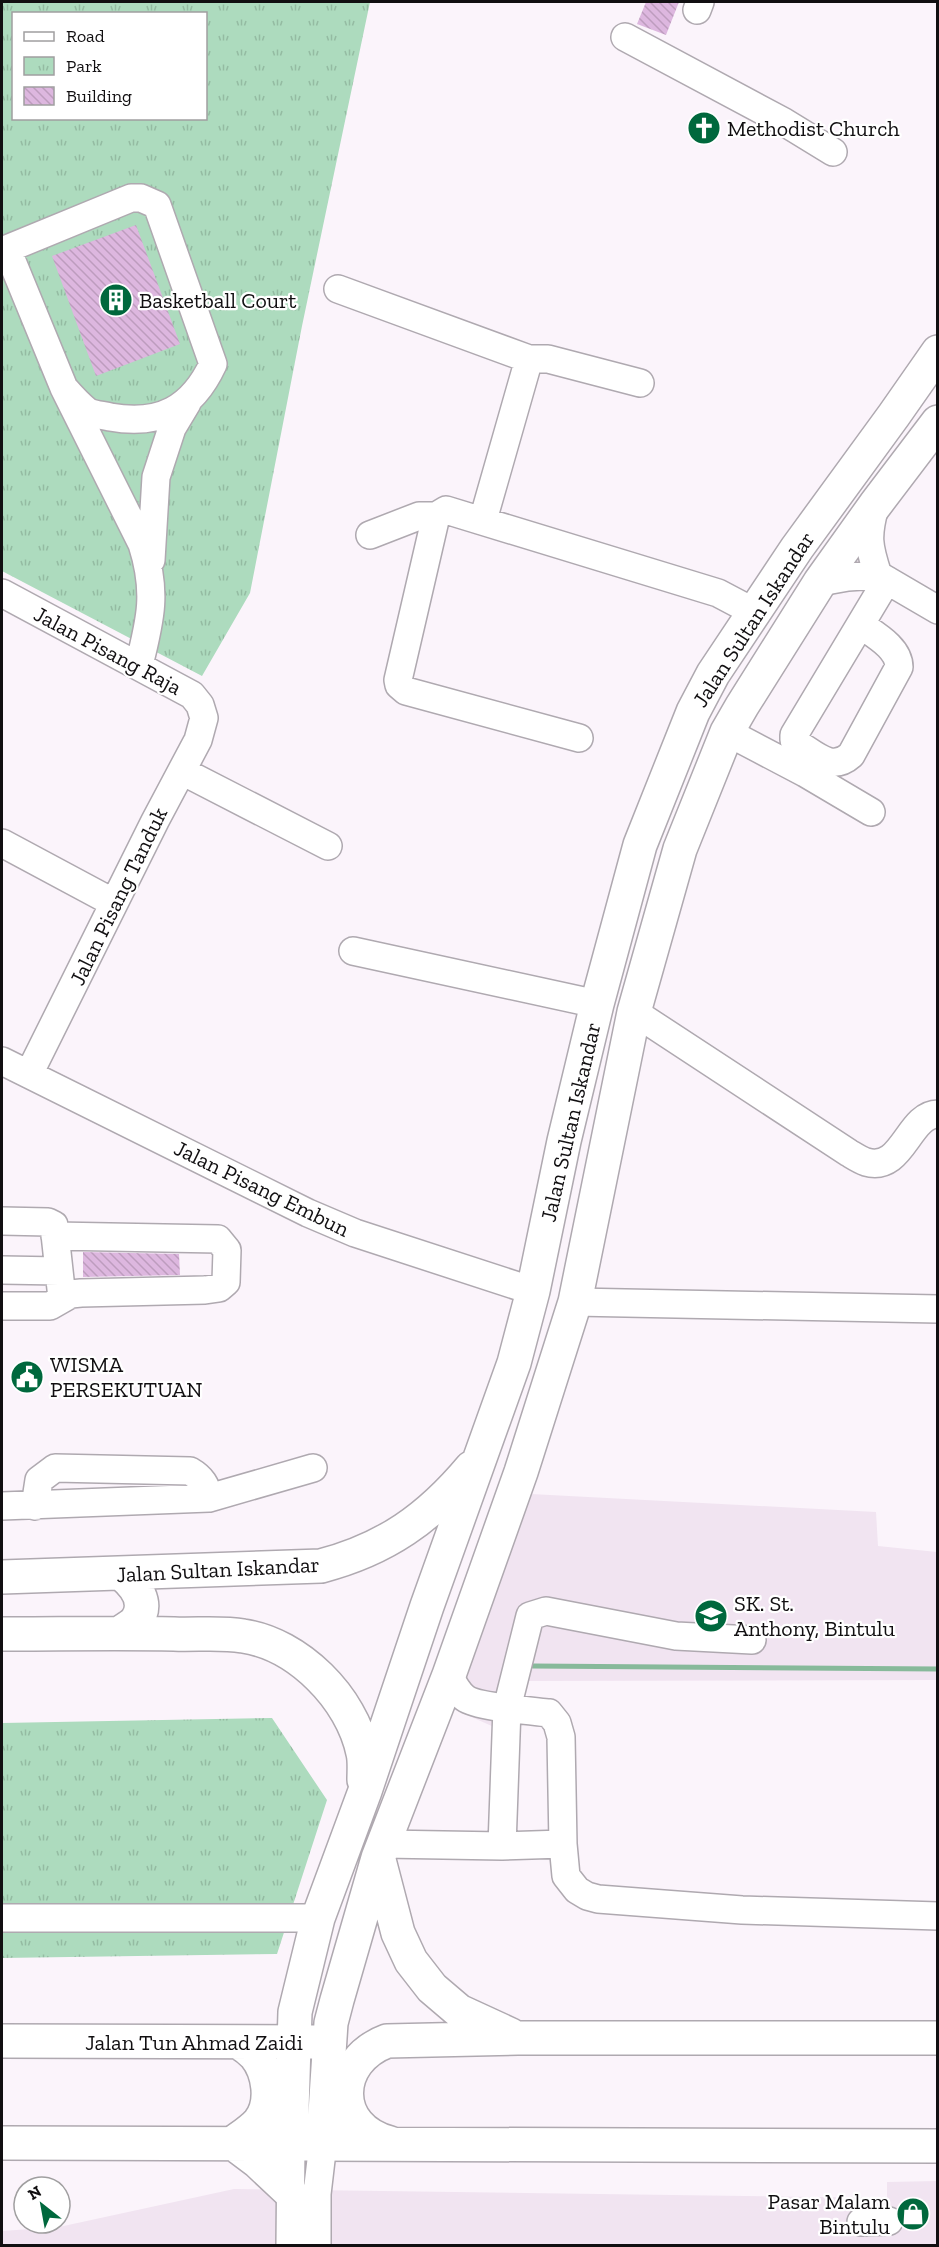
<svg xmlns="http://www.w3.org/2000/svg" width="939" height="2247" font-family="'Zilla Slab',serif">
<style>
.built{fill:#f1e4f1}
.park{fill:url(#park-tufts);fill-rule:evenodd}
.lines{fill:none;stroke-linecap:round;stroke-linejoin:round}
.stream{stroke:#87b99a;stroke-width:5}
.building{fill:url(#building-back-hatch)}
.minor-casing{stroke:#afa9b0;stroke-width:30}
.major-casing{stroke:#afa9b0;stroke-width:36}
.minor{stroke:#fff;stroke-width:27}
.major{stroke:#fff;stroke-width:33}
.labels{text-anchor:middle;stroke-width:4.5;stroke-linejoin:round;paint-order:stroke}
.poi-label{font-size:22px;fill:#110f11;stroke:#fff;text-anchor:start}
.street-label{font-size:22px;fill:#110f11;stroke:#fff}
</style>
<defs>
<pattern id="park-tufts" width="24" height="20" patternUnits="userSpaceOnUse" patternTransform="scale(1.5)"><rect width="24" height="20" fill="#addbbe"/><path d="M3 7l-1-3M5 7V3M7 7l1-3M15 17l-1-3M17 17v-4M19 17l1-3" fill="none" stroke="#94bba2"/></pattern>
<pattern id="building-back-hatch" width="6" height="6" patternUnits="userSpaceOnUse" patternTransform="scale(1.5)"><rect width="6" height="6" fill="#ddb7df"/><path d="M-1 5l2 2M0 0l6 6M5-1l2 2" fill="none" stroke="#bd9cbe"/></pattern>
</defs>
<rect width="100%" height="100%" fill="#fbf4fb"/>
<path class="built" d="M531,1494L876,1512L878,1546L937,1552V1680L527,1681L494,1727L449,1707Z
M937,2181V2245L2,2246V2231L59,2227L234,2189L887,2198V2182Z"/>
<path class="park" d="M2,2H370L302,326L250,593L202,676L2,571ZM14,14H206V118H14Z
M272,1718L327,1800L277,1954L2,1958V1723Z"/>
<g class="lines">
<path class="stream" d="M533,1666L938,1669"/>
</g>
<path class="building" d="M646,2H679L666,35L637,24Z
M136,225L180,344L96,376L52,256Z
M83,1252L179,1254L180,1275L83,1277Z"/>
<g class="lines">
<defs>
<path id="minor" d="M697,10L700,2
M625,37L784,122L833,152
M7,249L64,388L142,544C157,591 151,618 139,665
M2,251L131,198H141L157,205L213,364C192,409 160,426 110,417C103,415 93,415 87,411C79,405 71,396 64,388
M338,289L529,359H548L640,383
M875,506C867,536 868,545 878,575
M436,516L398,680L399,685L406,691L579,738
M483,520L529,359
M370,535L419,516H436L446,510L718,593L754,612
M151,560L156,477L172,428L187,403
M878,575L938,610
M820,582L848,577L878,575
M2,593L192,695L200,705L204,718L198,740L155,821L29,1074
M861,625C875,635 899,648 899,667L851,755C831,773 814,753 796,743L794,740V735L887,580
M727,732L805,773L871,812
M182,771L328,846
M2,843L114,903
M353,951L597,1004
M634,1012L849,1153C854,1156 860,1160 866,1162C903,1173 908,1114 938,1114
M2,1061L308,1213L355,1233L533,1291
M2,1221L48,1222L54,1225L62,1298
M2,1270L59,1271
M575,1302L938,1309
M2,1306H50L71,1294L81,1293L205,1290L219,1288L226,1282L227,1250L218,1239L55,1236
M2,1506L209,1498L313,1468
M35,1506L39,1480L55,1468L190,1471C202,1478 206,1485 209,1498
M449,1675C453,1683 457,1692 465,1698C477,1707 532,1711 549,1713L557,1723L561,1737L563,1844L566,1876L577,1890L587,1896L598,1899L742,1910L938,1916
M384,1844L502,1846L507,1708L530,1616L546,1611L676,1636L752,1640
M502,1846L563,1844
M2,1918H318
M861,2222L889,2221
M290,2246L291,2143
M317,2246V2194L323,2143"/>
<path id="major" d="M2,1577L321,1566C386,1549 429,1518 471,1468
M120,1633C125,1629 132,1626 136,1621C150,1603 135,1585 122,1574
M2,1634C59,1634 117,1633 174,1634C196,1635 221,1632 243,1636C298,1644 352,1698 363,1753C365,1761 364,1771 364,1780
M379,1860L398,1933L411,1961L432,1988L459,2011L511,2035
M2,2041L316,2042
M2,2143L938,2146
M233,2143C241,2137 252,2130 259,2122C274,2103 269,2072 255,2055C250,2050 245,2046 240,2043
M233,2143L257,2161L290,2192
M291,2143L295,2012L318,1918L365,1791L427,1606L514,1363L533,1291L564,1141L597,1004L640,845L693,712L713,674L797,548L894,415L938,352
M323,2143L331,2023L337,2000L378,1858L449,1675L521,1472L575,1302L634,1012L680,849L727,732L742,706L820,582L875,505L938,422
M390,2143C332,2128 333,2061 387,2041L518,2038H938"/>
</defs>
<use href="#minor" class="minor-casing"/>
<use href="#major" class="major-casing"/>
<use href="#minor" class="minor"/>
<use href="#major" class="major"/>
</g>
<defs>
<symbol id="church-disc" viewBox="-11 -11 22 22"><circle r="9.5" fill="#00683d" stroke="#fff"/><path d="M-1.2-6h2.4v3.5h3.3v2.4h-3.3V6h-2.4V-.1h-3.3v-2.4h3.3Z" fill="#fff"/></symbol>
<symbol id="building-disc" viewBox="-11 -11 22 22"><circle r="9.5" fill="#00683d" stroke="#fff"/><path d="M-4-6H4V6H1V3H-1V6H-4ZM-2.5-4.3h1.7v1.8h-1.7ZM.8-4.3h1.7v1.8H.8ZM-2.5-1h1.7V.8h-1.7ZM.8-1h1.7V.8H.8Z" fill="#fff"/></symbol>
<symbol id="civic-disc" viewBox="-11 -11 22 22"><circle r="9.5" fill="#00683d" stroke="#fff"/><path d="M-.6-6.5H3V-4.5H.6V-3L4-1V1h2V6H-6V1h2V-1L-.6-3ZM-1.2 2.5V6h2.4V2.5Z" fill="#fff"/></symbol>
<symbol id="school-disc" viewBox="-11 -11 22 22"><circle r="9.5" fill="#00683d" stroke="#fff"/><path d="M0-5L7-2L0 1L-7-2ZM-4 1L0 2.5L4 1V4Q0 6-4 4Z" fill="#fff"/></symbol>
<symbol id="shop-disc" viewBox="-11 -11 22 22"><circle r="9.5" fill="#00683d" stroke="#fff"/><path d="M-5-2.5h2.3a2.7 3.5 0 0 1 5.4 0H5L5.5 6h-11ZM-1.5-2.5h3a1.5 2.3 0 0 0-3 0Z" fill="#fff"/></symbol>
</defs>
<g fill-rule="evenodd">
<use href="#church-disc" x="685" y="109" width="38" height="38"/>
<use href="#building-disc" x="97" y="281" width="38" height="38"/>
<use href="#civic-disc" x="8" y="1358" width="38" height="38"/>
<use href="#school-disc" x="692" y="1597" width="38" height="38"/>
<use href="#shop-disc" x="894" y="2195" width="38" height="38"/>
</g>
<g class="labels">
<g class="poi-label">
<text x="727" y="136">Methodist Church</text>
<text x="139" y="308">Basketball Court</text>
<text x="50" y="1372">WISMA<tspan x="50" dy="25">PERSEKUTUAN</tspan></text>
<text x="734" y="1611">SK. St.<tspan x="734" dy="25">Anthony, Bintulu</tspan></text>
<text x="890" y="2209" text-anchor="end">Pasar Malam<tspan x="890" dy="25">Bintulu</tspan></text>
</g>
<g class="street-label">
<text transform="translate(753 619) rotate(-57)" y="8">Jalan Sultan Iskandar</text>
<text transform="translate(108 650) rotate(28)" y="8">Jalan Pisang Raja</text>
<text transform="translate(118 896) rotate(-64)" y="8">Jalan Pisang Tanduk</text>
<text transform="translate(570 1122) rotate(-77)" y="8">Jalan Sultan Iskandar</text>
<text transform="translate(262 1188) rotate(26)" y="8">Jalan Pisang Embun</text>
<text transform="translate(218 1569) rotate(-3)" y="8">Jalan Sultan Iskandar</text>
<text x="194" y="2050">Jalan Tun Ahmad Zaidi</text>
</g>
</g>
<rect width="939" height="2247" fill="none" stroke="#110f11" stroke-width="6"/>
<rect x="12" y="12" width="195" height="108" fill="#ffffff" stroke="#a09fa0" stroke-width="1.5"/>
<rect x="24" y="32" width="30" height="9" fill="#ffffff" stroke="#a09fa0" stroke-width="1.5"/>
<text x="66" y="42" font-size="18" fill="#110f11">Road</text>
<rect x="24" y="57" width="30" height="18" fill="url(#park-tufts)" stroke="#a09fa0" stroke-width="1.5"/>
<text x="66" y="72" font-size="18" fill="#110f11">Park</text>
<rect x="24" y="87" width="30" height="18" fill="url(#building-back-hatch)" stroke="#a09fa0" stroke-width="1.5"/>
<text x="66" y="102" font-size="18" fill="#110f11">Building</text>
<g transform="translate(42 2205) rotate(329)"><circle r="28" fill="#ffffff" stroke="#a09fa0" stroke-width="1.5"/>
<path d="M0-4.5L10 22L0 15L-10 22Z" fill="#00683d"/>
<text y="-9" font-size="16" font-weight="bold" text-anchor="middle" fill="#110f11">N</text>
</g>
</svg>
